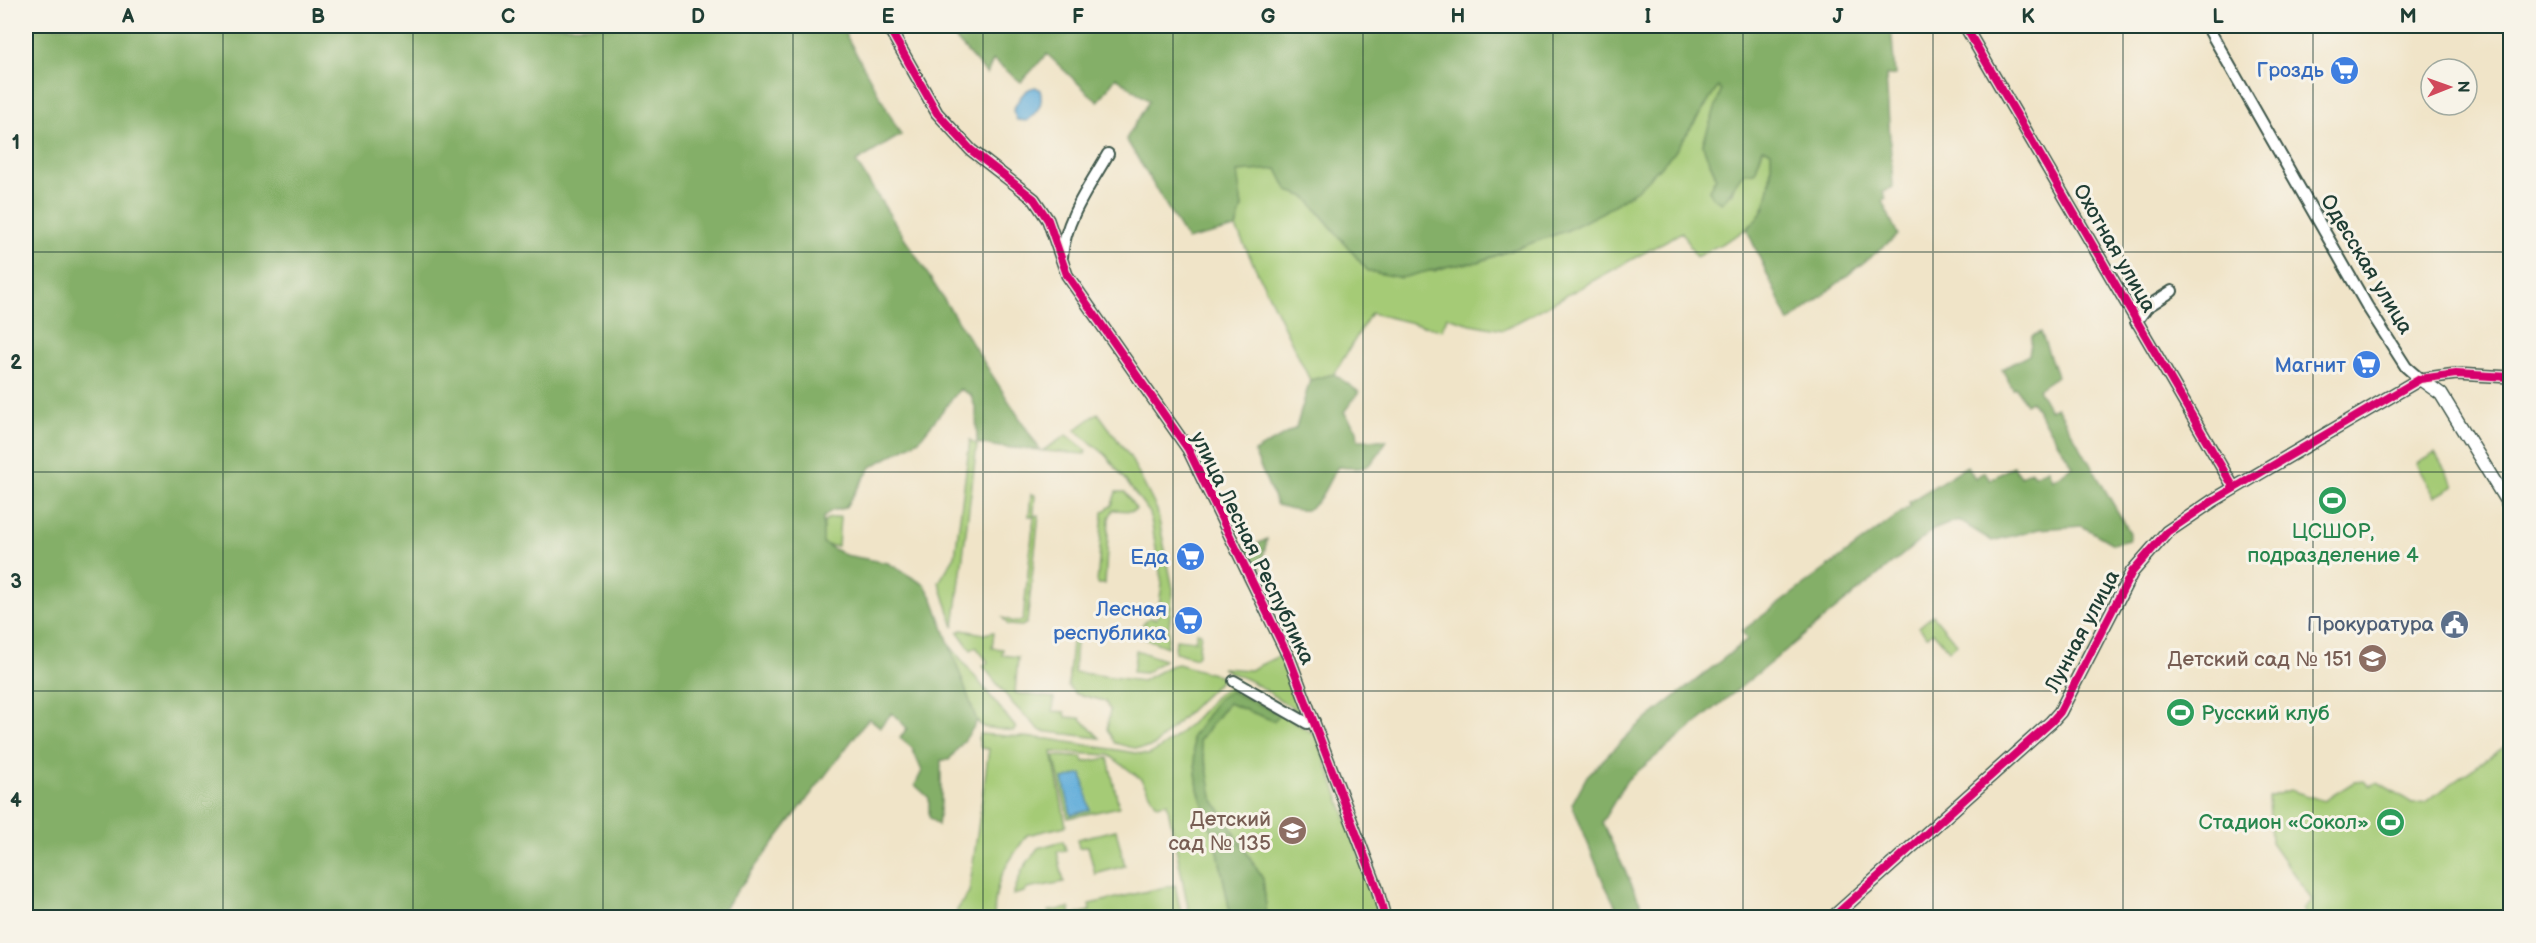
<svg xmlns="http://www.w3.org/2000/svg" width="2536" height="943" font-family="'Balsamiq Sans',sans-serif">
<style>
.green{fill:#a5cb76;stroke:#628455;stroke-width:1.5}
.forest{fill:#84af67;stroke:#52764e;stroke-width:1.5}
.water{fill:#62adda;stroke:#407587;stroke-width:1.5}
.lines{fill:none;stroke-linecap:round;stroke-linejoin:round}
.minor-casing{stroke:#3e564a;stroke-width:14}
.tertiary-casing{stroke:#3e564a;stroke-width:15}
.minor{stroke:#fff;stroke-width:10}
.tertiary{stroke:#fff;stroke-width:12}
.cycleway-casing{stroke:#f7f3e8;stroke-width:11}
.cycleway{stroke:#d6006c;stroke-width:8}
.grid{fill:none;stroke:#1f3d34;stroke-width:1.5;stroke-opacity:0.55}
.labels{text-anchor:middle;stroke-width:6;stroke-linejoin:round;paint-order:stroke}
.shop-label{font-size:21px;fill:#366cbe;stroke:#f7f3e8;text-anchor:end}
.street-label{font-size:21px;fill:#1f3d34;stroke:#f7f3e8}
.leisure-label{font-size:21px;fill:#27864d;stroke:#f7f3e8}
.service-label{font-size:21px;fill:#4e5e75;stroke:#f7f3e8;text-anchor:end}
.education-label{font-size:21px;fill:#785e54;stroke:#f7f3e8;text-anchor:end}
.neatline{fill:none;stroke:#1f3d34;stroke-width:2}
.grid-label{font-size:20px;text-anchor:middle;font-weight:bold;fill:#1f3d34}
</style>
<rect width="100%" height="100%" fill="#f7f3e8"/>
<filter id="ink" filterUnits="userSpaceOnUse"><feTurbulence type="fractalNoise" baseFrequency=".0167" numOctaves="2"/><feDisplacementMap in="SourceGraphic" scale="12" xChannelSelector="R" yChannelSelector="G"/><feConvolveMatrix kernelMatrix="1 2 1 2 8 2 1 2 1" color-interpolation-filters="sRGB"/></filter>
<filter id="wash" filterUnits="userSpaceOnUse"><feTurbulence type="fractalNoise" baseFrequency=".008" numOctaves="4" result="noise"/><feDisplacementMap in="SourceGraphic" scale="24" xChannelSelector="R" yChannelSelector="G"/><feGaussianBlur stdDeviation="1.35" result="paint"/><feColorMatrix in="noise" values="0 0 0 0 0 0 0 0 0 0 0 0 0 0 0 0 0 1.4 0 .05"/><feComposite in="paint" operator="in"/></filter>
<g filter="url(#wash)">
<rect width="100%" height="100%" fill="#f0e4c8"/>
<path class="green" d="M1718,87L1722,91L1703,143C1704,156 1713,165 1716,178L1709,190L1732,194L1735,182L1744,173L1755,172L1764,147L1771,152C1771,224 1755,226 1696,257L1682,232L1503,330L1471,324L1447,317L1442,330L1371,313L1334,374L1310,380L1236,228L1242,207L1236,172L1277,169L1288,191L1306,197L1368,271H1435L1449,266L1478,262L1568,230L1674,153Z
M1098,413L1130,457L1157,510L1173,589L1167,647L1141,637L1142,625L1149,618L1157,619L1162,584L1150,513L1106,455L1075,430Z
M1067,435L1086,450L1085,454L1042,451Z
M970,440L977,445L954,627L939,582L955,556Z
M2435,453L2454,486L2435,497L2416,464Z
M1116,492H1125L1136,509L1133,511L1113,510L1109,518L1105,584H1097L1103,512L1112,505Z
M1031,494L1035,495L1034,516L1039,515L1027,623L1022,626L1008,625L1003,618L1014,622L1023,620L1034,516H1029Z
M840,517L838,546L822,545L824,523L827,519Z
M1933,615L1957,644L1949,650L1933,632L1927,636L1919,627Z
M962,630L984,634L994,632L992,648L1003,649L1002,655L1018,657L1015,693L1054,698L1053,711L1065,712L1066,717L1080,718L1100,738L1041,731L1014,705L983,666L988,662L976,647L971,650L958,632Z
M1197,632L1201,633L1198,655L1195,658L1175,652L1176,639L1195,641Z
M1072,641H1076L1074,672L1142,681L1172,665L1178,664L1224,677L1155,745C1141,752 1129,747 1115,743L1107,729L1110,710L1105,701L1076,694L1068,686Z
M948,643L1016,728L1013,731L983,727L977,721Z
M1136,650L1164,660L1145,673L1133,672Z
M1283,654L1306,713L1303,714C1283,704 1265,687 1244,678C1236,675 1230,673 1222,668L1250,670Z
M1233,686L1316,735L1372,889L1380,917H1267L1263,879L1211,797L1207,768L1199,741L1228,703L1274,720L1230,691L1192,737L1198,789L1217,847L1231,917H1190L1167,803L1157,805L1141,779L1109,755L1052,752L1066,826L1027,835C1005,868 995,876 994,917L956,918L957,910L969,892L989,749L981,748L978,738L980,734L1049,739L1148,755C1165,747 1180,734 1194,720C1206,709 1216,690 1233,686Z
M2510,743V917H2308L2302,909L2312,900L2271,842L2269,797L2290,790L2324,801L2354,782L2364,781L2369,786L2378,782L2412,803L2425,802Z
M1054,756L1082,757L1084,762L1108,758L1119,807L1068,818Z
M1116,830L1125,866L1095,874L1088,846L1079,848L1077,839Z
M1063,841L1066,850L1057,852L1064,882L1027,889L1024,892L1013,895L1022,870L1038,848Z
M1175,885L1182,917H1051L1049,911L1069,908L1071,915L1090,911L1089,904Z"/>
<path class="forest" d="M26,26H841L901,135L856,162L1040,450L1000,447L977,443L976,410L971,395L960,389L919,440L871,467L845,508L831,511L823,518V543L845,555L888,563L925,585L933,599L977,721C969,737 959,746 949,760H941V803L938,825L929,817V798L915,785L922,771L912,748L900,738L907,728L892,713L880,727L869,718L717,917H26Z
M944,26H1891L1895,75L1886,76L1893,187L1883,192L1886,199L1882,201L1898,235L1789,322L1747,230L1764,210L1771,179V152L1763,148L1755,172L1744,173C1734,183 1732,194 1721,203L1713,198L1709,190L1716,177C1713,165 1704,156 1703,143L1721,91L1718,87L1674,153L1637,190L1603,212L1568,230L1478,262L1449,266L1401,278L1368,271L1306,197L1288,191L1277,169L1237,172L1242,207L1236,228L1187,240L1126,139L1149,101L1116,77L1098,102L1047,54L1021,82L993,60L987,74Z
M2041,332L2057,376L2038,389L2050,410L2057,407L2130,533L2129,540L2113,544L2082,526L2039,529L1992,541L1958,520L1933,530L1627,780L1602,822L1647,917H1621L1603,881L1572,804L1587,776L1634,729L1747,640L1742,631L1910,506L1909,502L1967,466L1975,478L1984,472L1990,480L2013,466L2020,477L2031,471L2034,475L2048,469L2052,480L2073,466L2031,401L2026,404L2016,388L2013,389L2002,369L2029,355L2032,336Z
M1334,374L1359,392L1344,412L1357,430L1358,440H1387C1370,467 1371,471 1338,467C1328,479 1321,506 1306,510C1298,512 1285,507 1277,505L1254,452L1296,428L1310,380Z
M1267,539L1260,572L1274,577L1271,600H1267L1242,552Z
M1230,691L1280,714L1274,721L1228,703L1199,741L1207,768L1212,797L1263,879L1267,917H1231L1217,847L1198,789L1192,737L1218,699Z"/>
<path class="water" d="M1036,87L1040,90C1044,104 1038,112 1027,121L1017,120L1013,111C1017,101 1024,88 1036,87Z
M1082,774L1090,810L1071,815L1063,779Z"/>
</g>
<g filter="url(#ink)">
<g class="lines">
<defs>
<path id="minor" d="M888,26L937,113L971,150L1034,199L1048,220L1067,275L1188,449L1290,660L1377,888L1385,918
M1965,26L2234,488
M2207,26L2367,306L2406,367L2420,379L2456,374L2510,377
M1062,257C1065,219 1089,187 1108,154
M2136,322L2147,307L2172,291
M1234,681L1307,723L1314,721"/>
<path id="tertiary" d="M1832,918L2051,722L2060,712L2132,572L2167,532L2214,500L2420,379L2441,394L2510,507"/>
</defs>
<use href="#minor" class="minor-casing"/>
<use href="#tertiary" class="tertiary-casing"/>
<use href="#minor" class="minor"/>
<use href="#tertiary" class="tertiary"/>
<defs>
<path id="cycleway" d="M888,26L937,113L971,150L1034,199L1048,220L1067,275L1188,449L1290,660L1377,888L1385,918
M1965,26L2234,488
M1832,918L2051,722L2060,712L2132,572L2167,532L2214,500L2420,379L2456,374L2510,377"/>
</defs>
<use href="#cycleway" class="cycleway-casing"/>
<use href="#cycleway" class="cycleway"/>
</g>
</g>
<path class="grid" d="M223,26V918M413,26V918M603,26V918M793,26V918M983,26V918M1173,26V918M1363,26V918M1553,26V918M1743,26V918M1933,26V918M2123,26V918M2313,26V918M26,252H2510M26,472H2510M26,691H2510"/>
<defs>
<symbol id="supermarket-disc" viewBox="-11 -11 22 22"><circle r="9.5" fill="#3f7fe0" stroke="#f7f3e8"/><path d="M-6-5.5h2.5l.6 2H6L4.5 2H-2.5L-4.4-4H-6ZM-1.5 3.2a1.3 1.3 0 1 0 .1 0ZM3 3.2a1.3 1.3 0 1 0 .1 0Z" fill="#fff"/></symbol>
<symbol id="stadium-disc" viewBox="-11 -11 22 22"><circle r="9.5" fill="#2e9e5b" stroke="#f7f3e8"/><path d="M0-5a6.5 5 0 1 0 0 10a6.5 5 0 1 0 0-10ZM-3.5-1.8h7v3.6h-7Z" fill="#fff"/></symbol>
<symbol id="civic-disc" viewBox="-11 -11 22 22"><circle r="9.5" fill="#5c6f8a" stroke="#f7f3e8"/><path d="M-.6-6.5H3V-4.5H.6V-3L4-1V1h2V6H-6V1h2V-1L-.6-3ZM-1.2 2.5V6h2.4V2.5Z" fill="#fff"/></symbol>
<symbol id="school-disc" viewBox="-11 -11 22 22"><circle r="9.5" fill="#8d6e63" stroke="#f7f3e8"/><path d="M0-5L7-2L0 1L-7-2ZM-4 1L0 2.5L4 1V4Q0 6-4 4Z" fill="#fff"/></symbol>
</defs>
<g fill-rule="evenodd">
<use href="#supermarket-disc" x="2328" y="54" width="33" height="33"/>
<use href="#supermarket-disc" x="2350" y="348" width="33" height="33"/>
<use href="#stadium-disc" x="2316" y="484" width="33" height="33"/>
<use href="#supermarket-disc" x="1174" y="540" width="33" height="33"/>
<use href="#supermarket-disc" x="1172" y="604" width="33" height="33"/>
<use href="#civic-disc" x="2438" y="608" width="33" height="33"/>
<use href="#school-disc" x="2356" y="642" width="33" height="33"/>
<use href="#stadium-disc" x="2164" y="696" width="33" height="33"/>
<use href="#stadium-disc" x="2374" y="806" width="33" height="33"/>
<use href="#school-disc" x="1276" y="814" width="33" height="33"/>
</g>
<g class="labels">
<g class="shop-label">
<text x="2324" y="77">Гроздь</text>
<text x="2346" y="372">Магнит</text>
<text x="1169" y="564">Еда</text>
<text x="1167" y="616">Лесная<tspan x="1167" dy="24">республика</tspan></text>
</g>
<g class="street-label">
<text transform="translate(2115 248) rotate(60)" y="7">Охотная улица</text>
<text transform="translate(2367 264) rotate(59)" y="7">Одесская улица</text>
<text transform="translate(1253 548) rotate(64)" y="7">улица Лесная Республика</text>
<text transform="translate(2082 631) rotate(-62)" y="7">Лунная улица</text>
</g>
<g class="leisure-label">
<text x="2333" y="538">ЦСШОР,<tspan x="2333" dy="24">подразделение 4</tspan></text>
<text x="2201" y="720" text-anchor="start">Русский клуб</text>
<text x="2369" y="829" text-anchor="end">Стадион «Сокол»</text>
</g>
<g class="service-label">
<text x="2434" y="631">Прокуратура</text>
</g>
<g class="education-label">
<text x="2352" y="666">Детский сад № 151</text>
<text x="1271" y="826">Детский<tspan x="1271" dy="24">сад № 135</tspan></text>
</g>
</g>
<rect width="2536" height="943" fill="none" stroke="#f7f3e8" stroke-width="66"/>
<g transform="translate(2449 87) rotate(89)"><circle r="28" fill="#f7f3e8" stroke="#a1aaa0" stroke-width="1.5"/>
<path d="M0-4.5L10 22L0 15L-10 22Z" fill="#d1495b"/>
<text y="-9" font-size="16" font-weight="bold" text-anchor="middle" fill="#1f3d34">N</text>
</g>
<rect x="33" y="33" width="2470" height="877" class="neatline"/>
<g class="grid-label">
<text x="128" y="23">A</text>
<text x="318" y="23">B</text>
<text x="508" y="23">C</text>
<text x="698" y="23">D</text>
<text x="888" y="23">E</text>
<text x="1078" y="23">F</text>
<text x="1268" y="23">G</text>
<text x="1458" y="23">H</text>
<text x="1648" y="23">I</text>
<text x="1838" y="23">J</text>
<text x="2028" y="23">K</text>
<text x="2218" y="23">L</text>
<text x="2408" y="23">M</text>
<text x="16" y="149">1</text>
<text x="16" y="369">2</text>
<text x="16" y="588">3</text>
<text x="16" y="807">4</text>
</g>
</svg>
